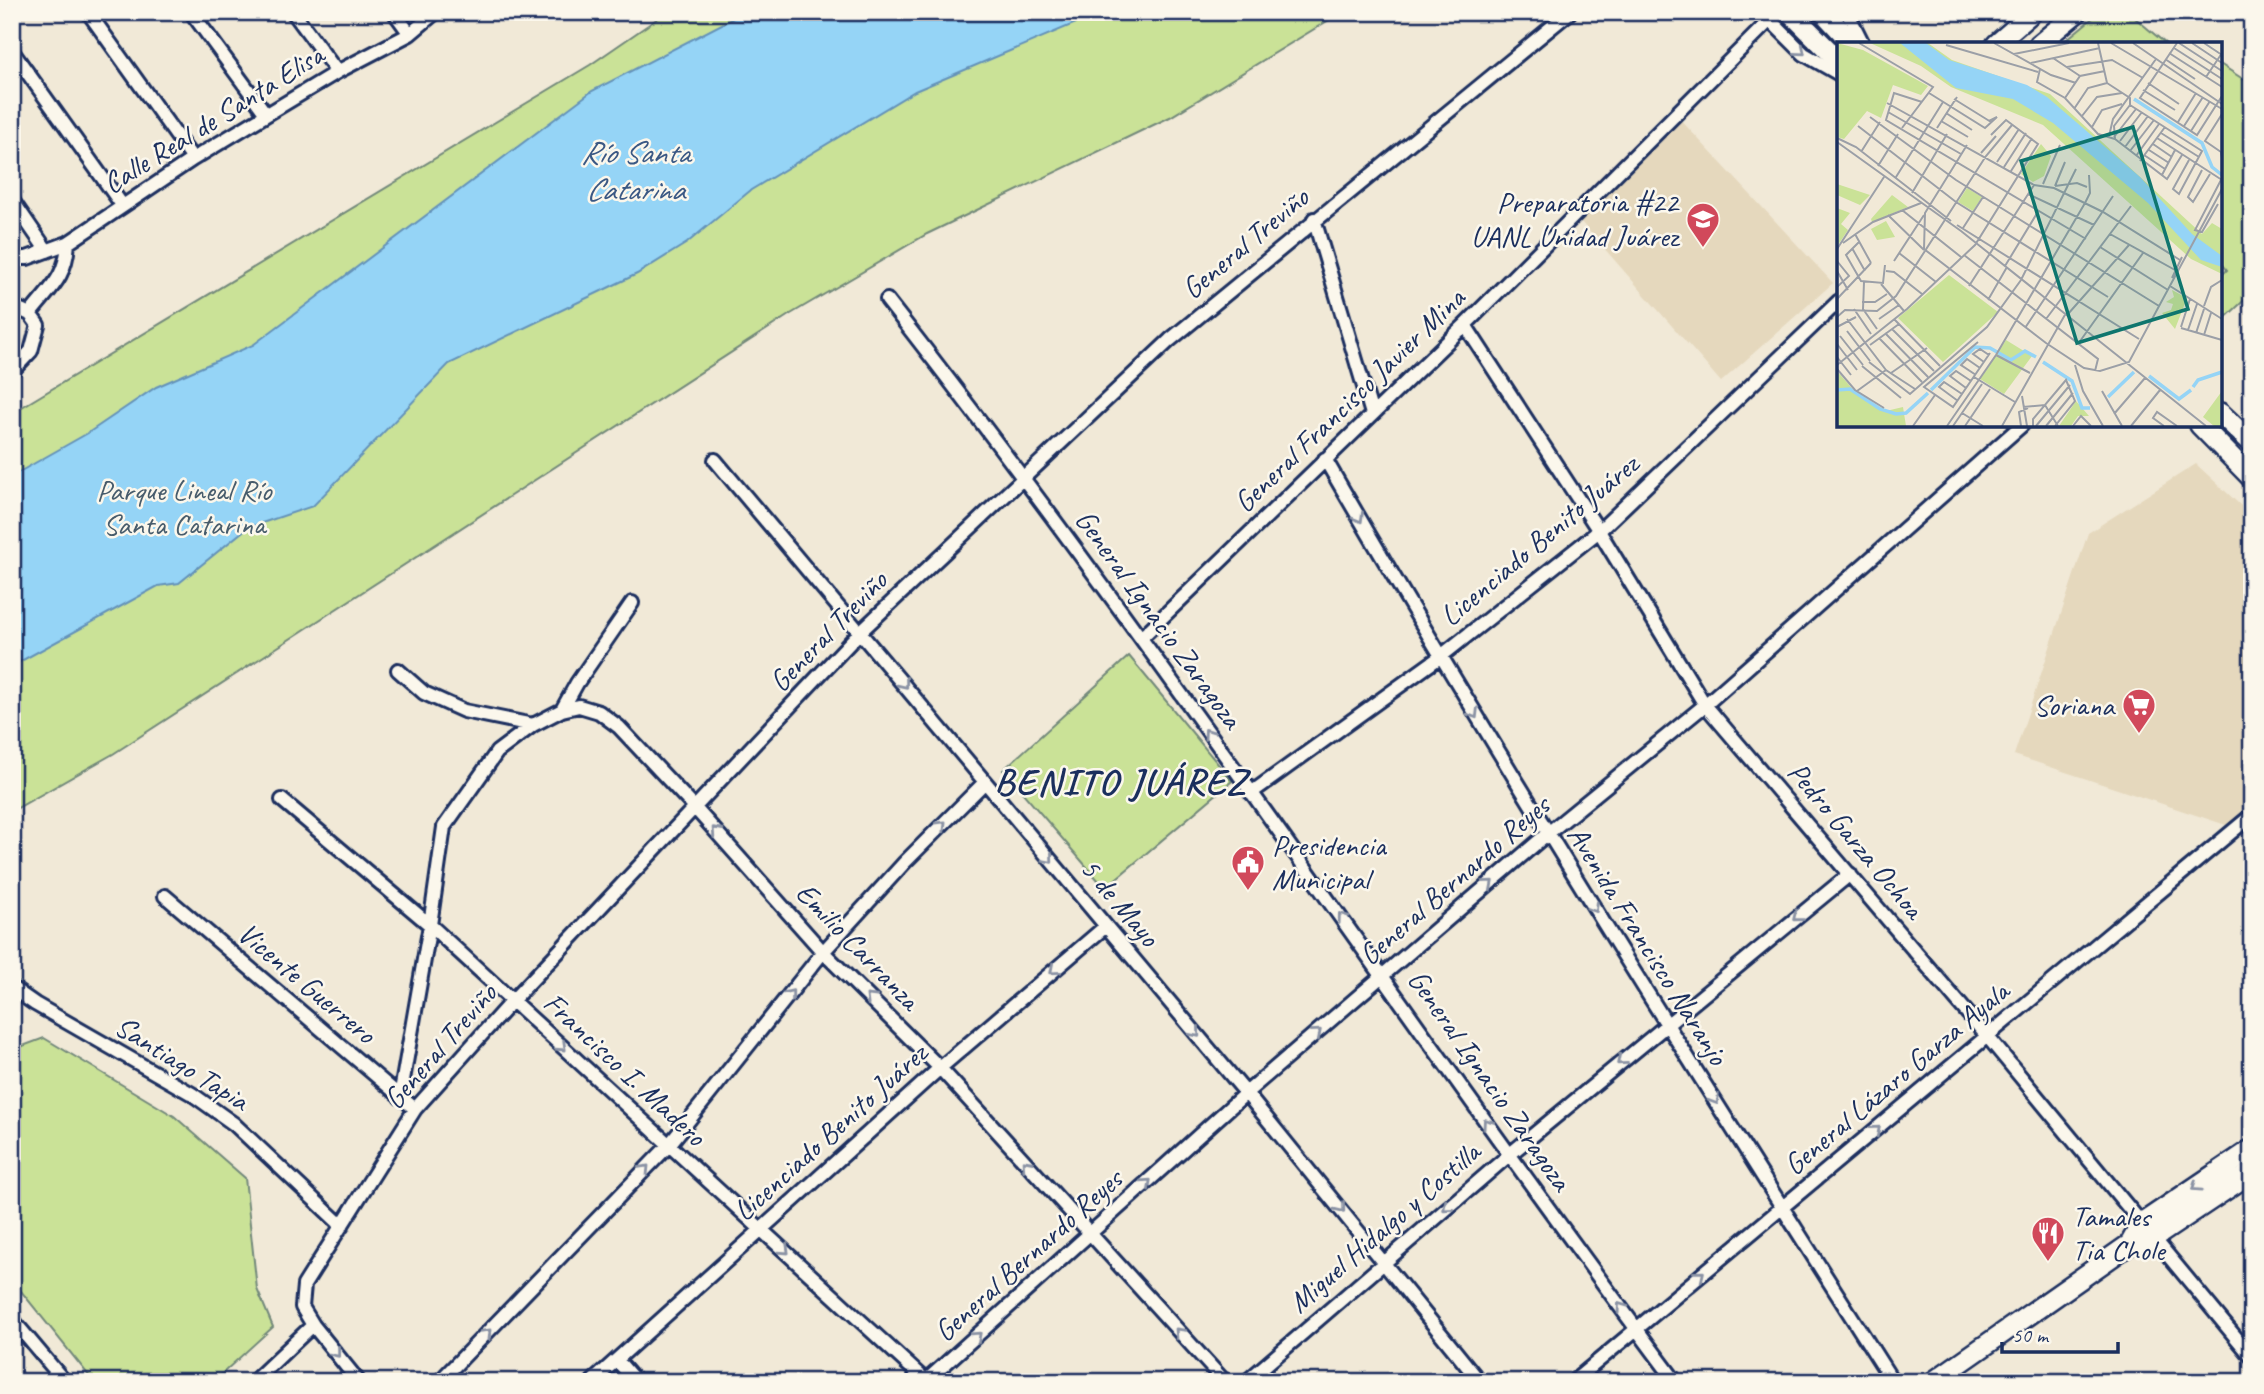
<svg xmlns="http://www.w3.org/2000/svg" width="2264" height="1394" font-family="Caveat,sans-serif">
<style>
.built{fill:#e5d8bd}
.green{fill:#cae297;stroke:#72887a;stroke-width:2}
.water{fill:#95d4f6;stroke:#6492b9;stroke-width:2}
.lines{fill:none;stroke-linecap:round;stroke-linejoin:round}
.street-casing{stroke:#1b2f5e;stroke-width:18}
.secondary-casing{stroke:#1b2f5e;stroke-width:23}
.primary-casing{stroke:#1b2f5e;stroke-width:24}
.street{stroke:#fbf7ec;stroke-width:12}
.secondary{stroke:#fbf7ec;stroke-width:18}
.primary{stroke:#fbf7ec;stroke-width:19}
.oneway{stroke:#8b93a5}
.labels{text-anchor:middle;stroke-width:5;stroke-linejoin:round;paint-order:stroke}
.street-label{font-size:30px;fill:#1b2f5e;stroke:#fbf7ec}
.poi-label{font-size:30px;fill:#1b2f5e;stroke:#fbf7ec;text-anchor:end}
.park-label{font-size:30px;fill:#475c6c;stroke:#fbf7ec}
.water-label{font-size:32px;font-style:italic;fill:#3a5884;stroke:#fbf7ec}
.district-label{font-size:37px;font-weight:bold;letter-spacing:2px;fill:#1b2f5e;stroke:#fbf7ec}
.inset-river{fill:none;stroke:#95d4f6;stroke-width:3.5}
.inset-road{fill:none;stroke:#9b9fa7;stroke-width:2}
.view{fill:#0f766e;fill-opacity:0.15;stroke:#0f766e;stroke-width:3.5}
.inset-edge{fill:none;stroke:#1b2f5e;stroke-width:3.5}
</style>
<rect width="100%" height="100%" fill="#f1e9d7"/>
<filter id="ink" filterUnits="userSpaceOnUse"><feTurbulence type="fractalNoise" baseFrequency=".0143" numOctaves="2"/><feDisplacementMap in="SourceGraphic" scale="14" xChannelSelector="R" yChannelSelector="G"/><feConvolveMatrix kernelMatrix="1 2 1 2 8 2 1 2 1" color-interpolation-filters="sRGB"/></filter>
<g filter="url(#ink)">
<path class="built" d="M1675,114L1833,283L1721,382L1575,215Z
M2196,464L2252,516V817L2229,826L2014,755L2088,533Z"/>
<path class="green" d="M667,12H1342L1170,117L927,234L789,315L113,754L12,811V413L590,65Z
M2100,12H2128L2166,44H2061Z
M2220,64L2252,85V293L2223,320L2220,318V277L2227,270L2220,261Z
M1129,656L1232,781L1105,888L1003,770Z
M44,1038L174,1116L245,1178L257,1289L273,1327L213,1382H94L12,1280V1050Z"/>
<path class="water" d="M745,12H1102L915,91L751,190L687,243L637,274L449,364L313,506L247,528L179,583L158,586L12,666V476L88,433L156,387L253,345L592,91Z"/>
<g class="lines">
<defs>
<path id="street" d="M88,12L193,159
M191,12L266,114
M293,12L337,72
M394,12L410,34
M1762,12L1804,54L1839,74
M1847,12L1863,44
M12,51L122,205
M12,200L47,251
M1314,219L1372,414
M12,258H27L68,243L193,159L337,72L410,34L436,12
M887,300C1163,652 1409,1025 1676,1382
M12,306L30,314L38,325L31,351L12,371
M30,314C50,288 66,278 68,243
M1465,325L1599,531L1705,705L1987,1036L2252,1357
M1325,459C1506,772 1699,1077 1893,1382
M715,460L1246,1093L1480,1382
M1141,638L1465,325L1770,20
M398,670L424,693L464,711L533,725L562,710L579,706L599,712L619,727L695,808L823,952L940,1068L1225,1382
M562,710L577,683L632,603
M1251,793L1440,657L1599,531L1839,301
M282,800L430,925L927,1382
M165,896L415,1109
M12,988L35,1004L192,1094L234,1124L342,1226
M400,1097L430,925L444,827L497,752L533,725
M12,1319L65,1382
M313,1325L359,1382
M617,1360L636,1382
M253,1382L313,1325L302,1307L304,1285L415,1109L512,1001L860,632L1170,340L1570,12
M439,1382L669,1145L823,952L905,862L984,783
M592,1382L940,1068L1106,926
M925,1382L1246,1093L1547,834L1705,705L2022,425
M1246,1382L1509,1155L1850,874
M1573,1382L2252,815"/>
<path id="secondary" d="M1996,44L2033,12
M2039,44L2078,12"/>
<path id="primary" d="M1790,12L1839,61
M1823,12L1853,44
M2220,413L2252,443
M2200,425L2252,478
M2130,1244L2141,1224L2252,1149
M1933,1382L2130,1244L2152,1239L2252,1172"/>
</defs>
<use href="#street" class="street-casing"/>
<use href="#secondary" class="secondary-casing"/>
<use href="#primary" class="primary-casing"/>
<use href="#street" class="street"/>
<use href="#secondary" class="secondary"/>
<use href="#primary" class="primary"/>
</g>
<defs><path id="oneway-chevron" d="M-2-3.5L2.5 0L-2 3.5" fill="none" stroke-width="1.6" stroke-linecap="round" stroke-linejoin="round" transform="scale(1.75)"/></defs>
<g class="oneway">
<use href="#oneway-chevron" transform="translate(1801 51) rotate(40)"/>
<use href="#oneway-chevron" transform="translate(1359 518) rotate(60)"/>
<use href="#oneway-chevron" transform="translate(904 684) rotate(51)"/>
<use href="#oneway-chevron" transform="translate(1474 714) rotate(59)"/>
<use href="#oneway-chevron" transform="translate(1208 733) rotate(-125)"/>
<use href="#oneway-chevron" transform="translate(942 825) rotate(-45)"/>
<use href="#oneway-chevron" transform="translate(716 831) rotate(-132)"/>
<use href="#oneway-chevron" transform="translate(1049 859) rotate(50)"/>
<use href="#oneway-chevron" transform="translate(1489 884) rotate(-41)"/>
<use href="#oneway-chevron" transform="translate(1594 908) rotate(58)"/>
<use href="#oneway-chevron" transform="translate(1342 917) rotate(-126)"/>
<use href="#oneway-chevron" transform="translate(1797 917) rotate(141)"/>
<use href="#oneway-chevron" transform="translate(1054 970) rotate(139)"/>
<use href="#oneway-chevron" transform="translate(790 994) rotate(-51)"/>
<use href="#oneway-chevron" transform="translate(870 998) rotate(-135)"/>
<use href="#oneway-chevron" transform="translate(1196 1033) rotate(50)"/>
<use href="#oneway-chevron" transform="translate(1317 1033) rotate(-41)"/>
<use href="#oneway-chevron" transform="translate(562 1047) rotate(43)"/>
<use href="#oneway-chevron" transform="translate(1621 1061) rotate(140)"/>
<use href="#oneway-chevron" transform="translate(1715 1100) rotate(58)"/>
<use href="#oneway-chevron" transform="translate(1487 1123) rotate(-125)"/>
<use href="#oneway-chevron" transform="translate(1876 1130) rotate(-40)"/>
<use href="#oneway-chevron" transform="translate(1026 1164) rotate(-132)"/>
<use href="#oneway-chevron" transform="translate(645 1169) rotate(-46)"/>
<use href="#oneway-chevron" transform="translate(1147 1183) rotate(-42)"/>
<use href="#oneway-chevron" transform="translate(2196 1187) rotate(146)"/>
<use href="#oneway-chevron" transform="translate(1447 1207) rotate(140)"/>
<use href="#oneway-chevron" transform="translate(1341 1208) rotate(51)"/>
<use href="#oneway-chevron" transform="translate(785 1250) rotate(43)"/>
<use href="#oneway-chevron" transform="translate(1700 1275) rotate(-39)"/>
<use href="#oneway-chevron" transform="translate(1621 1307) rotate(-126)"/>
<use href="#oneway-chevron" transform="translate(1179 1332) rotate(-133)"/>
<use href="#oneway-chevron" transform="translate(487 1333) rotate(-46)"/>
<use href="#oneway-chevron" transform="translate(977 1336) rotate(-42)"/>
<use href="#oneway-chevron" transform="translate(336 1353) rotate(51)"/>
</g>
</g>
<defs>
<symbol id="university-pin" viewBox="-11 -11 22 30"><path d="M0 17L-7.5 6A9.5 9.5 0 1 1 7.5 6Z" fill="#d1495b" stroke="#fbf7ec"/><path d="M0-5L7-2L0 1L-7-2ZM-4 1L0 2.5L4 1V4Q0 6-4 4Z" fill="#fff"/></symbol>
<symbol id="supermarket-pin" viewBox="-11 -11 22 30"><path d="M0 17L-7.5 6A9.5 9.5 0 1 1 7.5 6Z" fill="#d1495b" stroke="#fbf7ec"/><path d="M-6-5.5h2.5l.6 2H6L4.5 2H-2.5L-4.4-4H-6ZM-1.5 3.2a1.3 1.3 0 1 0 .1 0ZM3 3.2a1.3 1.3 0 1 0 .1 0Z" fill="#fff"/></symbol>
<symbol id="civic-pin" viewBox="-11 -11 22 30"><path d="M0 17L-7.5 6A9.5 9.5 0 1 1 7.5 6Z" fill="#d1495b" stroke="#fbf7ec"/><path d="M-.6-6.5H3V-4.5H.6V-3L4-1V1h2V6H-6V1h2V-1L-.6-3ZM-1.2 2.5V6h2.4V2.5Z" fill="#fff"/></symbol>
<symbol id="restaurant-pin" viewBox="-11 -11 22 30"><path d="M0 17L-7.5 6A9.5 9.5 0 1 1 7.5 6Z" fill="#d1495b" stroke="#fbf7ec"/><path d="M-5-6h1v4h1v-4h1v4h1v-4h1v5L-1.5 .5V6h-2V.5L-5-1ZM5-6V6H3V1.5H1.5Q1.5-4 5-6Z" fill="#fff"/></symbol>
</defs>
<g fill-rule="evenodd">
<use href="#university-pin" x="1684" y="200" width="38" height="52"/>
<use href="#supermarket-pin" x="2120" y="686" width="38" height="52"/>
<use href="#civic-pin" x="1229" y="843" width="38" height="52"/>
<use href="#restaurant-pin" x="2029" y="1214" width="38" height="52"/>
</g>
<g class="labels">
<g class="street-label">
<text transform="translate(213 119) rotate(-32)" y="10">Calle Real de Santa Elisa</text>
<text transform="translate(1245 243) rotate(-40)" y="10">General Treviño</text>
<text transform="translate(1349 400) rotate(-44)" y="10">General Francisco Javier Mina</text>
<text transform="translate(1539 540) rotate(-40)" y="10">Licenciado Benito Juárez</text>
<text transform="translate(1159 619) rotate(54)" y="10">General Ignacio Zaragoza</text>
<text transform="translate(828 631) rotate(-46)" y="10">General Treviño</text>
<text transform="translate(1856 840) rotate(50)" y="10">Pedro Garza Ochoa</text>
<text transform="translate(1454 880) rotate(-41)" y="10">General Bernardo Reyes</text>
<text transform="translate(1120 902) rotate(50)" y="10">5 de Mayo</text>
<text transform="translate(1648 945) rotate(58)" y="10">Avenida Francisco Naranjo</text>
<text transform="translate(858 946) rotate(46)" y="10">Emilio Carranza</text>
<text transform="translate(307 983) rotate(40)" y="10">Vicente Guerrero</text>
<text transform="translate(440 1046) rotate(-49)" y="10">General Treviño</text>
<text transform="translate(182 1063) rotate(32)" y="10">Santiago Tapia</text>
<text transform="translate(625 1069) rotate(43)" y="10">Francisco I. Madero</text>
<text transform="translate(1896 1078) rotate(-40)" y="10">General Lázaro Garza Ayala</text>
<text transform="translate(1490 1080) rotate(55)" y="10">General Ignacio Zaragoza</text>
<text transform="translate(830 1132) rotate(-42)" y="10">Licenciado Benito Juárez</text>
<text transform="translate(1384 1227) rotate(-41)" y="10">Miguel Hidalgo y Costilla</text>
<text transform="translate(1028 1255) rotate(-42)" y="10">General Bernardo Reyes</text>
</g>
<g class="poi-label">
<text x="1678" y="212">Preparatoria #22<tspan x="1678" dy="34">UANL Unidad Juárez</tspan></text>
<text x="2114" y="715">Soriana</text>
<text x="1272" y="855" text-anchor="start">Presidencia<tspan x="1272" dy="34">Municipal</tspan></text>
<text x="2072" y="1226" text-anchor="start">Tamales<tspan x="2072" dy="34">Tia Chole</tspan></text>
</g>
<g class="park-label">
<text x="184" y="500">Parque Lineal Río<tspan x="184" dy="34">Santa Catarina</tspan></text>
</g>
<g class="water-label">
<text x="635" y="163">Río Santa<tspan x="635" dy="37">Catarina</tspan></text>
</g>
<g class="district-label">
<text x="1121" y="794">BENITO JUÁREZ</text>
</g>
</g>
<g transform="translate(1837 42)">
<rect width="385" height="385" fill="#f1e9d7"/>
<path d="M0,1L26,8L91,44L84,53L56,43L44,76L30,69L7,97L0,95ZM33,1H91L115,18L213,52L365,192L375,181L385,187V232L354,217L206,83L114,45L84,24ZM204,102L214,114L207,134L196,140L184,132ZM0,142L33,153L23,163L0,153ZM130,146L145,155L136,169L121,160ZM55,153L71,165L35,180L34,177ZM0,166L13,171L4,182L11,188L1,203ZM49,179L58,195L40,198L34,187ZM112,233L161,270L106,320L61,276ZM335,248L350,256L338,287L325,271L334,268L336,262L329,260L337,255ZM169,298L195,314L167,352L143,337ZM0,329L19,351L49,369L66,365L69,384H0ZM385,349V384H377L366,375ZM239,359L252,374H241L234,384H222Z" fill="#cae297"/>
<path d="M63,1H89L112,18L190,43L210,55L303,135L355,192L385,214V225L364,218L311,161L216,81L176,57L119,46Z" fill="#95d4f6"/>
<path class="inset-river" d="M297,57L365,101L375,125L385,133M206,320L235,339L245,366H253M312,334L342,357L354,348M356,345L361,338L385,330M0,348L13,347L43,367L59,372L69,371L91,351M94,348L138,305L153,306L174,318L188,309L199,315M271,355L297,330"/>
<path class="inset-road" d="M22,1L96,45L65,86M157,1L214,33L239,41M261,1L270,41L293,56V63M274,1L385,67M296,1L385,62M340,1L303,56L360,93L385,54M342,1L385,29M355,1L385,21M367,1L385,13M109,3L201,30M337,6L385,37M332,11L385,45M177,12L232,1M216,16L243,34M328,17L358,37M194,21L263,6M230,25L275,18L306,36M203,27L200,40L228,56L261,92L278,97M369,35L385,11M311,41L342,62M306,48L338,68M92,51L148,86L160,75L152,79M228,56L243,34L268,29M117,57L154,80M85,60L57,51L49,78L249,197M50,61L197,143L217,146L266,170L343,218M293,63L365,109L342,152L336,147L352,118M293,63L277,84L278,97L330,137L345,113M237,67L251,46L270,41M51,70L124,112M109,71L135,88M385,72L368,99L384,110L385,116M245,74L260,55L285,51M33,75L119,138L322,264M104,79L131,95M341,80L359,51M21,84L119,160L271,255M347,84L366,55M255,85L265,68L285,62M100,86L120,55M354,89L373,59M324,91L362,115M272,94L276,77L319,17M277,95L299,67M0,96L19,105L114,179M320,96L385,138M283,99L305,70M0,100L124,189L369,384M316,102L335,115M130,103L88,171L87,207L209,301M288,105L311,74M312,108L332,121M293,109L317,78M24,110L43,80M144,111L159,94M307,113L328,127M299,114L322,82M303,119L328,85M160,120L182,87M41,124L61,92M167,125L189,91M365,128L351,155L356,160L373,132M174,129L195,96M325,133L338,108M59,135L106,60M206,142L223,103M218,144L240,141L250,145M218,144L228,120M75,151L110,92M191,152L257,183M381,162L365,190L358,188L385,136M65,168L124,215M51,173L87,208M120,183L302,297M126,186L146,155M18,192L34,221M273,192L338,228M22,200L9,213L24,239L46,241L48,223M6,201L36,180L84,161M263,205L331,248M15,206L28,229M0,207L47,135M62,211L99,240M127,213L261,317L258,329M0,219L12,234L0,245M57,219L87,173M168,224L202,168M0,229L11,248M49,229L57,230L85,252M335,236L345,215M27,240L26,267L40,287M44,242L67,269M132,244L197,143M333,244L385,277M0,257L34,221M151,258L170,225M25,260H38L50,252M367,264L374,245L385,238M17,267L34,292M231,272L292,203M0,275L8,268L40,269L59,254L149,114L175,83M10,277L49,328L78,347M42,277L62,263M57,277L103,324M209,277L294,164M0,285L19,275M344,285L353,257M188,286L276,154M344,286L385,298M55,287L97,329M351,288L360,262M10,289L33,319M48,291L91,335M359,291L367,267M367,293L374,271M3,294L26,323M42,296L85,340M141,300L87,345L116,365L153,311M209,301L247,326L263,329L292,320L385,147M0,302L20,328M241,302L306,211M33,303L62,282M159,313L193,331M0,315L14,333M32,320L73,352L150,285L184,238L239,127M147,320L136,312L143,307L152,313M0,323L70,267L138,203L201,102L169,78L154,93M238,323L246,349L266,384M25,324L64,356M0,327L18,348L47,366M54,331L90,306M139,333L124,323L130,317L143,326M137,335L178,360M129,346L113,334L119,329L134,339M20,349L49,328M265,349L285,384M185,354L190,384M121,359L102,345L107,340L125,352M186,365L208,363L221,384M125,371L146,384M277,372L308,336M76,384L98,353M110,384L159,313L248,161L253,151L252,133M116,384L145,342M128,384L153,347M165,384L229,271M184,384L182,370L191,366M196,384V377L229,338L238,359L218,384M199,384L233,343M209,384L236,351M236,384L244,374L254,384M294,384L323,348M327,384L316,376L320,370L340,384"/>
<path class="view" d="M296,85L351,267L240,301L184,119Z"/>
<rect width="385" height="385" class="inset-edge"/>
</g>
<rect width="2264" height="1394" fill="none" stroke="#fbf7ec" stroke-width="42"/>
<rect x="21" y="21" width="2222" height="1352" fill="none" stroke="#1b2f5e" stroke-width="2.5" filter="url(#ink)"/>
<path d="M2002 1342v10h116v-10" fill="none" stroke="#1b2f5e" stroke-width="3.5"/>
<text x="2012" y="1342" font-size="21" fill="#1b2f5e" stroke="#fbf7ec" stroke-width="5" paint-order="stroke">50 m</text>
</svg>
